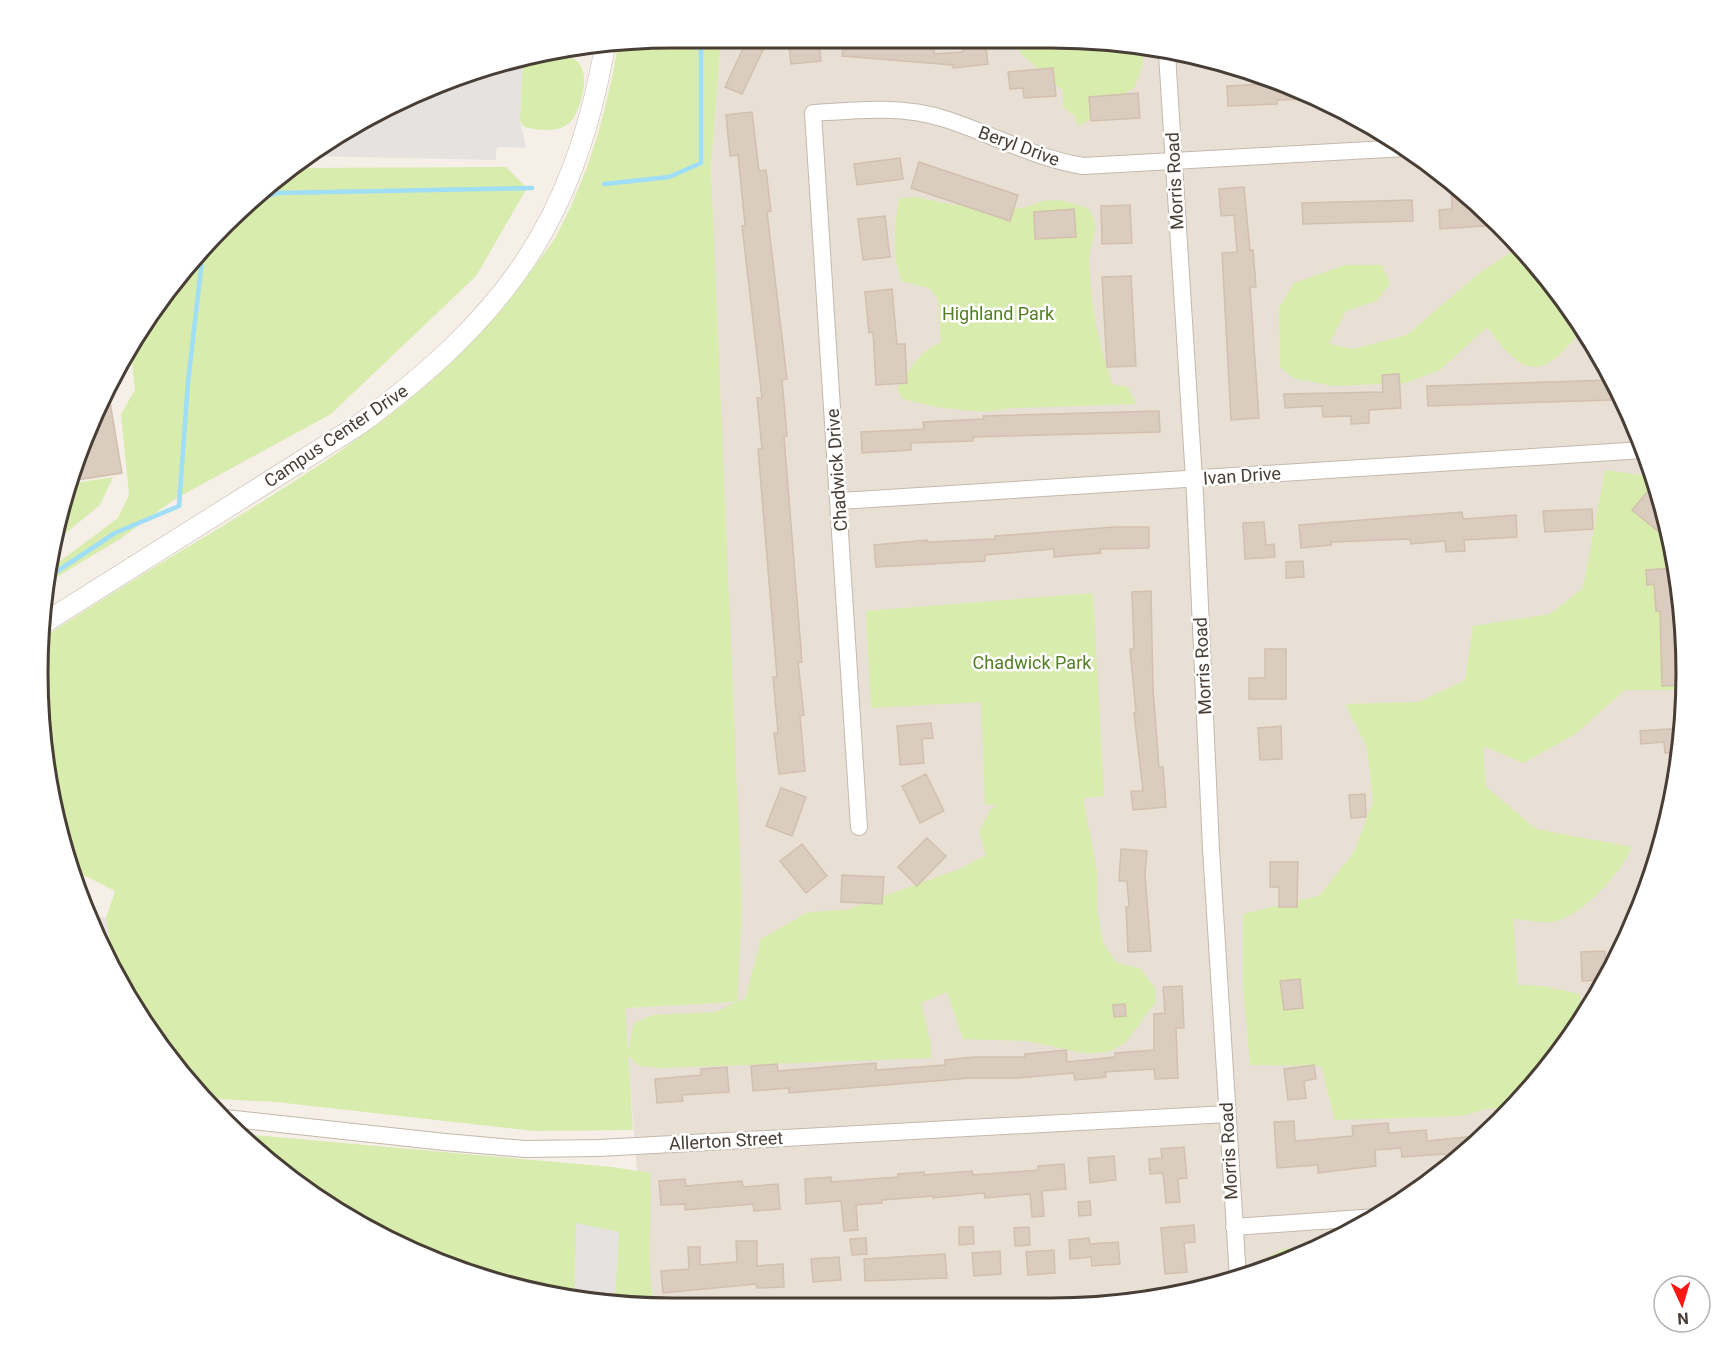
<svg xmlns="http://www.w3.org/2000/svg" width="1724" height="1346" font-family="Roboto,sans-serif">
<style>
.residential{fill:#e9e0d5}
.green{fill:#d8ecad;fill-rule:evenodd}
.parking{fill:#e5e2df}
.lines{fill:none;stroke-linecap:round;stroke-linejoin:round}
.stream{stroke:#9fdef6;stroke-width:4.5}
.building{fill:#daccbe;stroke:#d3bfae;stroke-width:1.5}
.minor-casing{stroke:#c4b8ac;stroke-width:18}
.tertiary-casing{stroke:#c4b8ac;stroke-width:21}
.minor{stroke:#fff;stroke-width:16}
.tertiary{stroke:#fff;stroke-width:20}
.labels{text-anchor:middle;stroke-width:5;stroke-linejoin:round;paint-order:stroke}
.street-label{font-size:18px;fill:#483e35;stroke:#fff}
.park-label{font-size:18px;fill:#537f24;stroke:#fff}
.rim{fill:none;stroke:#483e35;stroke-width:3}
</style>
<rect width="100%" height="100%" fill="#f5efe7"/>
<path class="residential" d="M721,38L1092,39L1256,71L1368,122L1438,169L1529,254L1601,355L1653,468L1681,590L1685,714L1665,837L1621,954L1555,1060L1470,1151L1369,1223L1255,1275L1093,1307L673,1308L648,1306L624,1008L737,1002L711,170Z"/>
<path class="green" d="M673,38H721L711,170L742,909L737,1002L745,999L761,939L808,912L846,910L959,869L986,855L979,832L990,810L998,805H985L981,702L871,708L866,611L1093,593L1104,796L1083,798L1097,871V910L1103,943L1117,963L1140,968L1155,988L1156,1002L1125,1043L1111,1051L1089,1054L1027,1041L963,1039L947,992L921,1003L930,1040L931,1058L661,1068L639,1066L628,1055L633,1130L534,1131L276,1102L202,1098L123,991L113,966L106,918L115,891L72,869L59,838L38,673L42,638C97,603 152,568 208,535C329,461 453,386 534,267C541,257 549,248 555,238C588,178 607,112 618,45ZM736,1002L716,1012L652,1015L634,1023L628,1051L625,1008Z
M1014,39H1092L1142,49L1143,63L1135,87L1078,127L1075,116L1063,107V91L1022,55Z
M554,53C587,56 588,76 580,103C577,112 574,121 565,126C555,132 535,130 524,127L520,121L521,68L525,57Z
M506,167L527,188L476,276L331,414L175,499L120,539L50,581L52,567L118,518L129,495L121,414L135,390L130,345L223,224L296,168Z
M915,197L956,205L1023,208L1043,201L1060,200L1088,208C1101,230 1094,229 1090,251C1088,262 1090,277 1091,289C1093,322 1103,353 1112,384L1128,387L1136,404L1014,408L984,412L936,407L903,399L897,389C908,371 920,351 941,342L938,299L929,288L901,281C892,253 894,228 899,199Z
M1520,246L1582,329C1542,382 1524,378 1487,327L1440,370L1406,383L1333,386L1293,378L1280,367L1279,308L1294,283L1345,265H1382L1390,284L1377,301L1346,311L1329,344L1353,349L1407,335L1478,274Z
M1605,470L1655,477L1681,590L1684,690H1625L1574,735L1523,763L1483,746L1486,787L1536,829L1632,847C1622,872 1579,920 1551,922C1539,923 1525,919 1513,919L1518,985L1543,986L1580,994V1020L1555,1060L1511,1107L1486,1109L1462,1116L1335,1120L1321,1066L1250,1065L1243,985V914L1319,896L1354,852L1373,801L1367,748L1345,704L1419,702L1465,680L1473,626L1550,614L1583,588Z
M113,477L100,505L55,542L59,509L69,484Z
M243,1134L612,1167L650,1173C653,1218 644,1263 655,1307L549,1296L430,1260L320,1201Z
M1286,1248L1306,1252L1262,1272L1264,1259Z"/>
<path class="parking" d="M523,57L520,121L526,148L499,147L496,149V160L312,156L355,123L508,59Z
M92,916L106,918L113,966Z
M576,1223L619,1232L615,1303L574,1299Z"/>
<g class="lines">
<path class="stream" d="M604,184L669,177L701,163V38
M253,201L277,193L532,188
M50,576L115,533L179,506L188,382L203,251"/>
</g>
<path class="building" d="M788,38H808L809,44L819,43L821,61L791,64Z
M844,38L894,44V38L935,40L934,54L963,52L962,38L985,39L988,64L953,68V65L842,56Z
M747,40L764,48L742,94L725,87Z
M1053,68L1056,96L1024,98L1023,88L1010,89L1008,72Z
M1281,83L1316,99L1277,100V104L1228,106L1227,86Z
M1138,93L1140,118L1091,121L1089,97Z
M752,112L759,171L766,170L771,211L767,212L787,379L782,380L787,436L784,437L802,662H798L804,715L800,716L805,771L779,774L774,733H778L773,677H777L758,449H762L757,398H762L742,226L745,225L738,155L730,156L726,115Z
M900,158L903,179L857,185L854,164Z
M919,162L1018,195L1010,221L911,188Z
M1451,181L1454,184L1498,225L1440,229L1439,210L1452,209Z
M1244,187L1250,251L1253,250L1256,287H1250L1259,418L1231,420L1222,253L1237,252L1234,215L1221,216L1219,189Z
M1412,200L1413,221L1303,224L1302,203Z
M1130,205L1132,243L1102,244L1101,206Z
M1074,209L1076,237L1035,239L1034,212Z
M885,216L890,257L863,260L858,219Z
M1131,276L1136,366L1107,367L1102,277Z
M892,289L897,344H905L907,383L876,385L873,332L869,333L865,292Z
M1399,374L1401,408L1369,410V423L1351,424V416L1323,417L1322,406L1285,408L1284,394L1383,392L1382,375Z
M1610,380L1611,400L1428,406L1427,386Z
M108,390L122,473L70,481Z
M1159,411L1160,432L973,437V441L911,443V450L862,453L861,432L924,429L923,422L984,419L983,416Z
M1648,491L1660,501L1669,540L1632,510Z
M1592,509L1593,529L1545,532L1543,511Z
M1462,512L1463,519L1516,515L1517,537L1464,540L1465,551L1446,552L1445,541L1411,544L1410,539L1331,542V545L1301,548L1299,525Z
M1264,522L1266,545L1274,544L1275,557L1245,559L1243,523Z
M1114,527H1149V548L1100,549L1101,553L1054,557V549L985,555V561L876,567L874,545L927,540L928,542L995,539V536Z
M1303,561L1304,577L1286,578V562Z
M1676,568L1682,628L1684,685L1662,686L1660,611H1656L1654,584L1647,585L1646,570Z
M1151,591L1153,689L1159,767H1163L1166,807L1133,810L1131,791H1143L1134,713H1136L1130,649H1134L1132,592Z
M1265,649H1286V699H1249V678H1265Z
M931,723L933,738L922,739L924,763L900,765L897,726Z
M1281,726L1282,759L1260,760L1258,728Z
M1683,728L1679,752L1665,753L1664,742L1641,744L1640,731Z
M926,774L944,811L920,823L902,786Z
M781,788L806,797L792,836L766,826Z
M1365,794L1366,817L1351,818L1349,795Z
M927,838L946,856L917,886L898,867Z
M802,844L827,876L806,893L780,861Z
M1121,849L1147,851L1145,874L1151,951L1128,952L1126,907H1129L1127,881H1119Z
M1270,862H1298L1297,907H1279V887H1270Z
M842,875L884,877L882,904L841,902Z
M1605,951V980L1582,981L1581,952Z
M1300,979L1303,1008L1284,1010L1280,981Z
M1182,986L1184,1028H1176L1178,1078L1155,1079L1154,1069L1105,1072L1106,1077L1075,1080L1074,1073L1017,1078H971L789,1093V1088L753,1091L751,1066L777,1064L778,1071L876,1063V1070L945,1065V1060L974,1057H1025V1054L1066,1050L1067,1062L1115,1057V1053L1154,1050V1014L1165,1013L1163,987Z
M1125,1004L1126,1016L1114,1017L1113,1005Z
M1314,1065L1316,1079L1304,1081L1306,1098L1288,1100L1284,1069Z
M727,1067L729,1092L682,1095L683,1101L657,1103L655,1079L701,1075V1069Z
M1294,1121L1295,1141L1353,1136L1352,1126L1388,1123L1389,1133L1426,1130L1427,1141L1485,1135L1459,1159L1446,1160L1445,1154L1402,1157L1401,1148L1375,1150L1376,1166L1318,1173V1165L1277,1168L1274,1122Z
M1184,1147L1187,1178L1178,1179L1180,1202L1166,1203L1163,1173L1150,1174L1149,1159L1162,1158L1161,1149Z
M1114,1156L1116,1180L1090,1183L1088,1158Z
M1064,1164L1066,1189L1042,1191L1044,1216L1032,1217L1030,1194L985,1198L984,1193L933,1198V1196L882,1200V1203L856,1205L858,1230L844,1231L841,1201L806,1204L805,1179L831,1177V1182L898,1177V1174L924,1172V1175L972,1171L973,1175L1038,1170V1166Z
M685,1179L686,1186L742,1181L743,1187L778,1184L780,1209L754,1211L753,1204L685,1210V1204L661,1205L659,1181Z
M1090,1201L1091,1215L1079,1216L1078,1202Z
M1194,1225L1195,1242L1184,1243L1187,1272L1165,1274L1161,1228Z
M959,1227H973L974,1244L959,1245Z
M1029,1227L1030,1245L1015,1246L1014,1228Z
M866,1238L867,1254L852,1255L850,1239Z
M1089,1238L1090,1244L1118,1242L1120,1264L1092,1266L1091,1257L1070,1259L1069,1240Z
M736,1241H757V1266L783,1264L784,1287L757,1288L756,1284L663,1293L661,1271L689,1269L688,1247H700V1265L737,1262Z
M1054,1250L1055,1273L1028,1275L1026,1252Z
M1000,1251L1001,1274L974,1276L972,1253Z
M945,1254L947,1278L865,1281L864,1259Z
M839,1257L841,1280L813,1282L811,1259Z"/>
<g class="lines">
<defs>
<path id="minor" d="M1167,54L1195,495L1211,849L1238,1278
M840,501L1644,450
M859,827L813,113C857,110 902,105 945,119C992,134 1034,158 1083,166L1406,148
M225,1118L445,1142L525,1149L599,1148L1227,1114
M1234,1227L1377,1217"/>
<path id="tertiary" d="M44,623L360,424C504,317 573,225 605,46"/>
</defs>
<use href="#minor" class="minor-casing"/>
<use href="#tertiary" class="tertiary-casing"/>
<use href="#minor" class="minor"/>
<use href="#tertiary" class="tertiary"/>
</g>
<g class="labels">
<g class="street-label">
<text transform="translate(1019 146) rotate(20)" y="6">Beryl Drive</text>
<text transform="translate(1175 181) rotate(-93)" y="6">Morris Road</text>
<text transform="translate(336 436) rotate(-34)" y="6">Campus Center Drive</text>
<text transform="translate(837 470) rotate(-94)" y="6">Chadwick Drive</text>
<text transform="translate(1242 476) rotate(-4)" y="6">Ivan Drive</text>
<text transform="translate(1203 666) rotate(-93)" y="6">Morris Road</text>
<text transform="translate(726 1141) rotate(-3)" y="6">Allerton Street</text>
<text transform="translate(1229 1151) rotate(-93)" y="6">Morris Road</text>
</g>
<g class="park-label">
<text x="998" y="320">Highland Park</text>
<text x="1032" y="669">Chadwick Park</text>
</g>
</g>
<path d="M0 0H1724V1346H0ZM673 48H1051A625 625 0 0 1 1676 673V673A625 625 0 0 1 1051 1298H673A625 625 0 0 1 48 673V673A625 625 0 0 1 673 48Z" fill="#fff" fill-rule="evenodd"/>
<path class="rim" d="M673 48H1051A625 625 0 0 1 1676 673V673A625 625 0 0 1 1051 1298H673A625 625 0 0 1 48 673V673A625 625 0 0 1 673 48Z"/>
<g transform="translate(1682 1304) rotate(176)"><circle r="28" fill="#ffffff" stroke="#b6b2ae" stroke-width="1.5"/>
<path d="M0-4.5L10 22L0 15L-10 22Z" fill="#ff1714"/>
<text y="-9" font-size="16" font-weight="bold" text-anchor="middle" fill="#483e35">N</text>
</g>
</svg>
